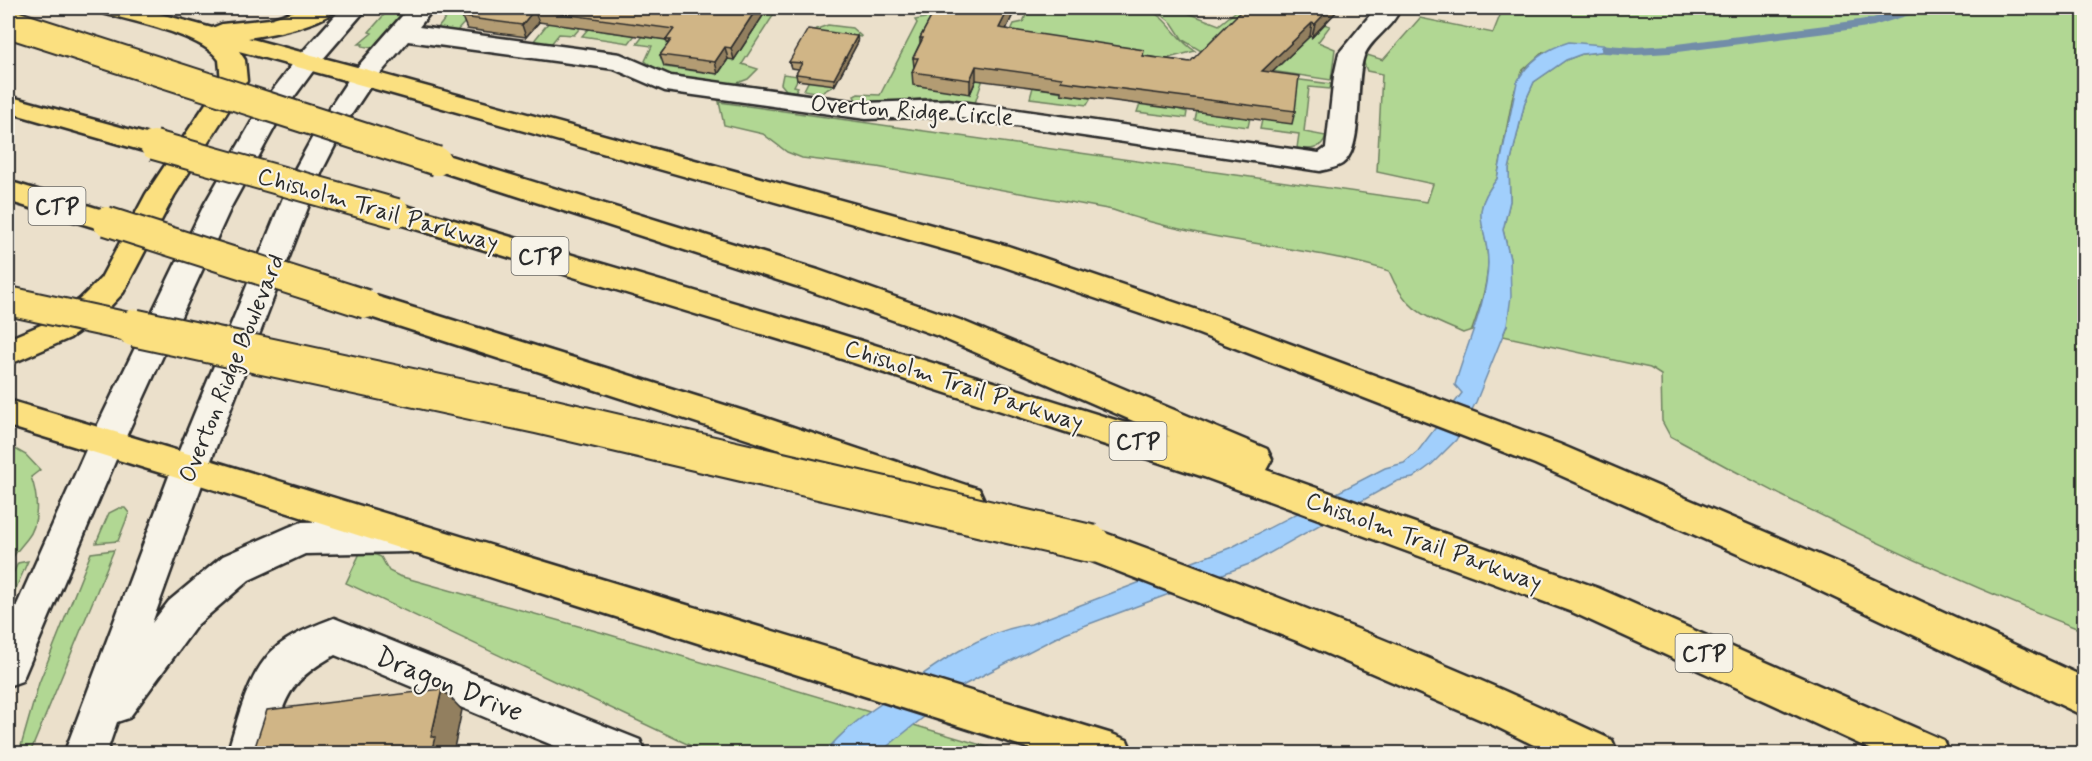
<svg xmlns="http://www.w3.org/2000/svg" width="2092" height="761" font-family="Mynerve,sans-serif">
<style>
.green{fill:#b1d793;stroke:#6e815f;stroke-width:1.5}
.water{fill:#a1cffc;stroke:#728da8;stroke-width:1.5}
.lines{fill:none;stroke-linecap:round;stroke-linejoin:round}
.stream{stroke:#728da8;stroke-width:8}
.minor-casing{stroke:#2b2b2b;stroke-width:5}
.major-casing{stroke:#2b2b2b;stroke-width:5}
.highway-casing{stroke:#2b2b2b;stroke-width:5}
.minor{fill:#f7f3e8;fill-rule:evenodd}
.major{fill:#fbe080;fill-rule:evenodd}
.highway{fill:#fbe080;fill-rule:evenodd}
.highway-bridge-far1-casing{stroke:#2b2b2b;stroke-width:32;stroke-linecap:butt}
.highway-bridge-casing{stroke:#2b2b2b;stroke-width:41;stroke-linecap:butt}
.highway-bridge-far1{stroke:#fbe080;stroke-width:28}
.highway-bridge{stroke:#fbe080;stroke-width:37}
.wall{fill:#b39c73;stroke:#2b2b2b;stroke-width:1.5}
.shaded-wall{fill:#927f5e;stroke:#2b2b2b;stroke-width:1.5}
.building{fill:#d0b586;stroke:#2b2b2b;stroke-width:1.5}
.labels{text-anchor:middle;stroke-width:4.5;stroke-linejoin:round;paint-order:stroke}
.shield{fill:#f7f3e8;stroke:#686764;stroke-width:1.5}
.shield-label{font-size:22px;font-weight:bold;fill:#2b2b2b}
.street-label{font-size:24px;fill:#2b2b2b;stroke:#f7f3e8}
.near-street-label{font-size:28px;fill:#2b2b2b;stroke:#f7f3e8}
</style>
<rect width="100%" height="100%" fill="#ebe0cb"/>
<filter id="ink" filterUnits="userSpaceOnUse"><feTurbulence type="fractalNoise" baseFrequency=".0167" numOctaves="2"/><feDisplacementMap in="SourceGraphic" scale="12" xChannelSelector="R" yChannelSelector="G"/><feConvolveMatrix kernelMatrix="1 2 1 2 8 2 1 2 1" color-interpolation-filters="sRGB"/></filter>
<g filter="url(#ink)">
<path class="green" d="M390,8H407L372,48L362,46L363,44H359L372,33L369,32Z
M454,8L477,9L456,32L437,29Z
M766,8H778L742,64L758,69L748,79L735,84L663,74L645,61L652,46L637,44L643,36L669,40L665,67L718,74L728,59H734L741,38L748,39L752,32L746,31Z
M1029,8H1146C1169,18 1175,39 1195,51L1150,63L1008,37L1014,24L1023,22Z
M1153,8H1175L1219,25L1240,8H1245L1207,45L1206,54L1183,40L1172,23Z
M1484,8H2084V631C1942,576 1803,510 1670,436L1662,421L1661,375L1650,368L1503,336L1507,325L1510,259L1503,230L1510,201L1509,169L1525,102L1534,82L1566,60L1582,54L1616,50L1543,52L1523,70L1513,95L1497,179C1468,215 1488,225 1488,263C1487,287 1480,307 1472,330L1463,333C1425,316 1406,312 1389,271C1353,259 1316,254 1278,247C1223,238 1165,229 1113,210L877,167L802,158L787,152L763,134L724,125L719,102L1427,202L1433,184L1377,172L1382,74L1367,71L1363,61L1364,54L1383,60L1420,18L1493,33L1501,13Z
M940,15L970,94L976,80L983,79L975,103L930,98L880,103L856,100L854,96L858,94L880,95L917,23L915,20Z
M553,17L555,24L580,28L574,35L559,34L551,44L533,42Z
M1324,24L1330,26L1318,42L1335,49L1331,80L1258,69L1310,36L1312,37Z
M828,25L852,28L861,36V37L842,35L835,85L821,93L804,90L809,80L798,78L794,86L798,87L795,92L786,90L781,84L783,74L806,77L811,31Z
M588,29L635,35L629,43L582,36Z
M1293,79L1331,84L1330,89L1309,87L1304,132L1326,136C1321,150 1311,150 1297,148L1299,134L1260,129L1262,120Z
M1033,87L1062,92L1061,94L1091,98L1087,105L1030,98Z
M1142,98L1187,112L1186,118L1137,112Z
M1197,111L1250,118L1248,127L1195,120Z
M8,445L26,455L40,470L31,477C38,495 40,524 27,539C19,549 13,554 8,566Z
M119,508H125L129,513L118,541L96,543L109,513Z
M362,549L381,557L389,571L399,576L607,634L1008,753H706L346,583Z
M114,550L30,753H19L39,683L91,553Z
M28,561L8,606V584L18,563Z"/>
<path class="water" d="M1569,42L1613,46L1616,50L1582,54L1566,60L1534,82L1525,102L1509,169L1510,201L1503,230L1510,259L1511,296L1507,325L1476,402L1456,440L1432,464L1413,478L1397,481L1252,563L1065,633L999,667L964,685L879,753L824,754C842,730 869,712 894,695C935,665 979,632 1031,624L1232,547L1385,468L1404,463L1418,451L1462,393L1455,385C1466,345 1487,304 1488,263C1488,225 1467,216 1497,179L1517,82C1528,61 1546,49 1569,42Z"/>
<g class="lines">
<path class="stream" d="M1605,49L1636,51L1669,49L1826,29L1873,22L1919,8"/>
<defs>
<path id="minor" d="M342,8H367L316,67L283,112L232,205L123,443L22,681L8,686V625L89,443L204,205L262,104L298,57Z
M409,8H434L419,27L620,54L671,76L866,103L948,100L1319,153L1326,148L1334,76L1339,53L1376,8H1400C1394,27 1371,38 1364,56C1354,83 1365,148 1342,164C1336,168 1327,169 1320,171L948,116L866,119L665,91L614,69L408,41L373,82L349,118L322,171L208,468L152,623L169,601L223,556L289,527L302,522L408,520L421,525L426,536L421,547L408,552L305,554L249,580L197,625L129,718L117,722L106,754H64L172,468L294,171L323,118L354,71Z
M334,618L640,740L646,754H574L335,655C284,683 285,701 269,754H227C237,723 245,684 266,658C281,638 311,627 334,618Z"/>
<path id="major" d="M100,8H138L212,28L222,24L270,19L304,8H336C327,24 268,35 248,38L372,71L376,77L372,83L363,85L239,51L245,60L247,81L174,196L123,293L102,315L70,338L8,365V339L48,322L80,299L101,278L146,194L221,81L219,60C203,35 132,21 103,13Z
M8,400L202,458L208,468L202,478L190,482L8,426Z"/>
<path id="highway" d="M363,69L1008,246L1221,318L1559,444L1838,563L2084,677V716L1812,587L1535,464L1199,334L999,265L354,83L350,77L354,71Z
M8,96L164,139L168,145L164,151L154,154L8,112Z
M437,152L818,270L960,320L1267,449L1272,459L1266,470L1598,588L1943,740L1949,754H1881L1572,612L1204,477L814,350L386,220L381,213L386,206L396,203L820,328L1170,437L938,336L796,286L427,167L423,161L427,155Z
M8,181L116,214L121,221L116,228L106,231L8,201Z
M366,293L763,417L966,485L979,489L984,500L979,511L966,515L756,442L355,312L350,304L355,296Z
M190,454L1112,734L1127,740L1133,754H1047L178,478L172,468L178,458Z
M1066,519C1251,585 1434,656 1612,740L1618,754H1552L1493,725L1302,643L1053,546L1048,535L1053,524Z"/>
</defs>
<use href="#minor" class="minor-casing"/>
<use href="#major" class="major-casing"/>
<use href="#highway" class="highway-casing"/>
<use href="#minor" class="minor"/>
<use href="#major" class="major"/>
<use href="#highway" class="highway"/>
<defs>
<path id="highway-bridge-far1" d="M8,23L437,161
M154,145L396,213
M106,221L366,304
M8,301L142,330"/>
<path id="highway-bridge" d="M135,328L539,415L1092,544"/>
</defs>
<use href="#highway-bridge-far1" class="highway-bridge-far1-casing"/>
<use href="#highway-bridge" class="highway-bridge-casing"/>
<use href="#highway-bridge-far1" class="highway-bridge-far1"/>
<use href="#highway-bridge" class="highway-bridge"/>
</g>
<path class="wall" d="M472,8H768L734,60L728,59L718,74L664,66L660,55L668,45L666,40L539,22L526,37L467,29L462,17Z
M936,8H1016L1006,29L1144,56L1190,62L1340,8L1312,37L1310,36L1272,72L1295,111L1292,124L1061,94V91L976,80L970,94L913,85L912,72L914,67L913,58L920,43V38Z
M858,42L835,85L797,80L796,74L799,69L791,68L789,62Z"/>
<path class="shaded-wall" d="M757,8H768L734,60L731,48Z
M1009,8H1016L1000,42L999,28Z
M1330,8H1340L1312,37L1315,24Z
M534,10L539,22L526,37L522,25Z
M1312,23L1310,36L1260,84L1262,71Z
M857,36L858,42L835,85L834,79Z
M725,47L728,59L718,74L715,62Z
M976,66V80L970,94V80Z
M442,689L462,710L453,753H431V737Z"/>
<path class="building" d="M472,8H757L731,48L725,47L715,62L660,55L671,40H666L674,29L534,10L522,25L462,17Z
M936,8H1009L999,28L1144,50L1143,56L1190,62L1244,8H1330L1315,24L1312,23L1262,71L1299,76L1295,111L1061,81L1062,78L976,66L970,80L912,72L918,58H913L923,38H920Z
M808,29L857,36L834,79L796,74L802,63L789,62Z
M442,689L431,737H435L431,753H253L267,710Z"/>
</g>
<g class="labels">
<g class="shield">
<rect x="28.5" y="187" width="57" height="38" rx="4.5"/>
<rect x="511.5" y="237" width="57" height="38" rx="4.5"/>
<rect x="1109.5" y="422" width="57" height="38" rx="4.5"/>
<rect x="1675.5" y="634" width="57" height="38" rx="4.5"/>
</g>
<g class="shield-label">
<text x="57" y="214">CTP</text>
<text x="540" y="264">CTP</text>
<text x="1138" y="449">CTP</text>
<text x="1704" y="661">CTP</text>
</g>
<g class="street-label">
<text transform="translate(912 110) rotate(4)" y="8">Overton Ridge Circle</text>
<text transform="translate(378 209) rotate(16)" y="8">Chisholm Trail Parkway</text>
<text transform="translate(231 368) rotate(-68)" y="8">Overton Ridge Boulevard</text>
<text transform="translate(964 385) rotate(18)" y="8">Chisholm Trail Parkway</text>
<text transform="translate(1424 541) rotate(20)" y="8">Chisholm Trail Parkway</text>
</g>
<g class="near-street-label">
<text transform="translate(450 683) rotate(22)" y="10">Dragon Drive</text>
</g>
</g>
<rect width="2092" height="761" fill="none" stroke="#f7f3e8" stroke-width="30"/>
<rect x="15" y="15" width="2062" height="731" fill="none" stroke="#2b2b2b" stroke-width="2" filter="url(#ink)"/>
</svg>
